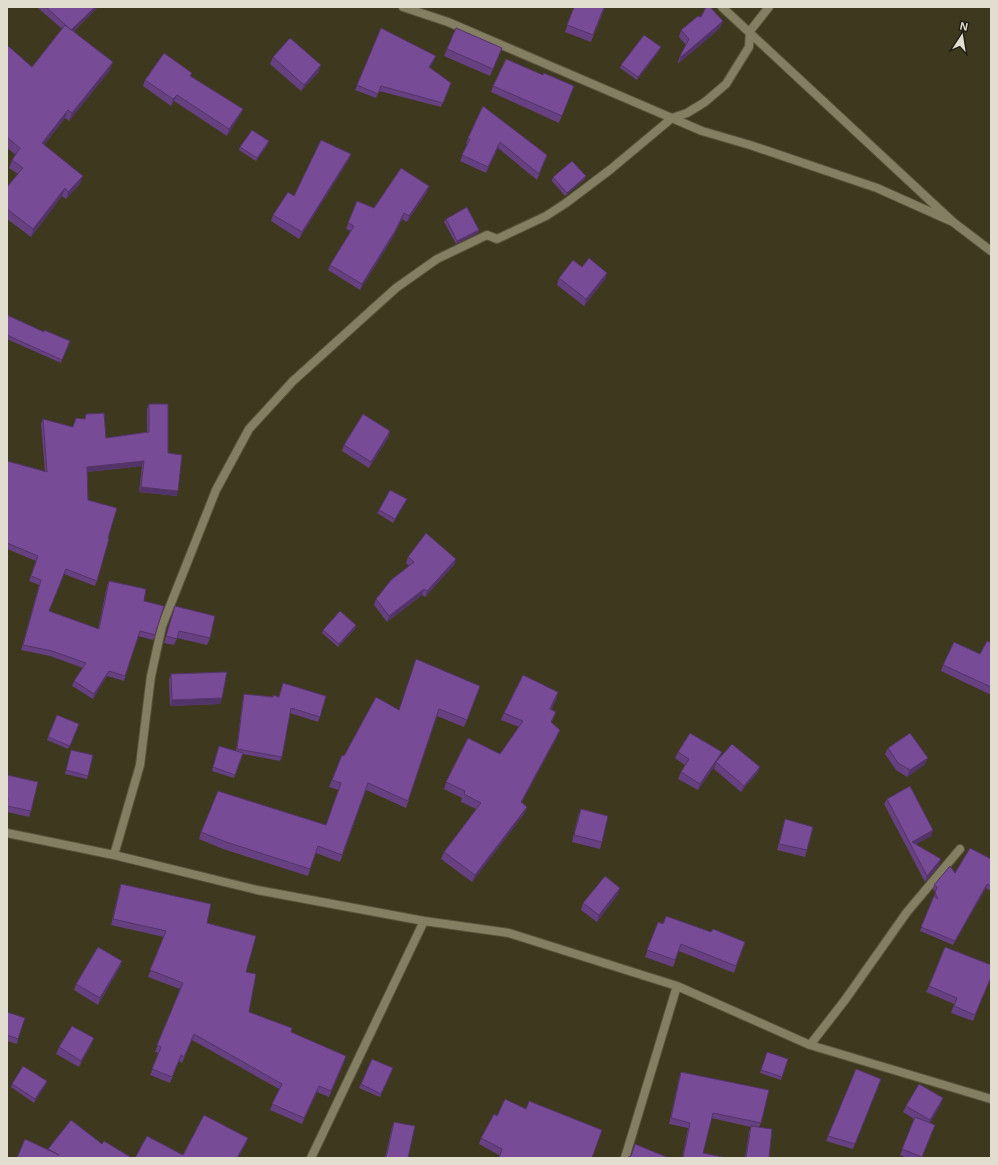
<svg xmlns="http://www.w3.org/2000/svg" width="998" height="1165" font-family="Arial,sans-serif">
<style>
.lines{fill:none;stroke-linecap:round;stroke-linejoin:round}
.minor-casing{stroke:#59543e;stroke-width:10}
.minor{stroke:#847f63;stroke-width:8}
.wall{fill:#664081}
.shaded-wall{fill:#533469}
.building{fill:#774b96;stroke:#533469}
</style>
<rect width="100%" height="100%" fill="#3e381e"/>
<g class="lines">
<defs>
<path id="minor" d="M403,7L448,22L702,131L750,145L877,188L953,222
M722,7L953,222L991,251
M7,833L114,855L257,890L424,921L509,933L677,986L810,1045L991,1099
M114,855L140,765L151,676L162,626L216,490L249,429L293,381L396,288L437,259L487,235L497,239L546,216L566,203L611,169L672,118L687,113L705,102L726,84L749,47L750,31L769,7
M810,1045L845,1000L907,912L960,849
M311,1158L424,921
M625,1158L677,986"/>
</defs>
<use href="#minor" class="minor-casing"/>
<use href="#minor" class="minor"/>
</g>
<path class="wall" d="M37,7H98L74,31L110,70L69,121L65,118L44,145L80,184L66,199L62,196L31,237L7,219V187L18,174L9,168L12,160L16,155L7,148V45L32,67L62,29Z
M574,7H605L591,42L565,32Z
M381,28L434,60L430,68L451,83L441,107L379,91L376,98L355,90Z
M720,28L679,63L678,62L680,56L686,45L679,37L681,30Z
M502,48L490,76L444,56L447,49Z
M659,51L637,80L620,68L621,65Z
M273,57L319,72L301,91L270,64Z
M543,75L574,86L559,123L491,92L493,86Z
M191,76L243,109L240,115L227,136L174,101L171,106L143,86L145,80Z
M483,106L547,155L537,180L498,148L486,173L460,161L467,145L466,144L468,138Z
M268,144L256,161L239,150L240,147Z
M351,154L348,161L299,239L271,221L273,215L294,196Z
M553,177L585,179L565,196L552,181Z
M429,186L427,192L407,222L402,219L393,237L360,290L328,270L330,265L351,231L346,229L348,223L374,208Z
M446,219L479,230L478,233L456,244L444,222Z
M582,267L607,273L605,279L584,306L557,285L559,278Z
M7,315L44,332L70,341L61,363L7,339Z
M149,404L168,453L177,496L139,492L142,466L87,472L88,500L108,538L97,581L95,586L64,574L49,611L98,629L107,586L109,581L144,601L155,635L153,640L138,636L124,681L107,676L93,699L72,686L74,681L83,668L50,656L21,650L39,585L29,581L36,561L7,549V461L45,471L41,424L43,419L106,438L147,432V409Z
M390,431L388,438L369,468L342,451L344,445Z
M407,499L405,503L393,523L377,513L379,510Z
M408,557L456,559L454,565L425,597L422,595L387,622L374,605L376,599L409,566L406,563Z
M175,606L210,638L207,645L177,638L174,645L164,643Z
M356,625L355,629L338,647L322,633L323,630Z
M991,643V695L941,671L943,665L980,654Z
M171,674L222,698L220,704L170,706L169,680Z
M283,683L320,717L318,722L290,713L282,757L280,761L243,754L234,778L212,771L219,746L236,751L243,698L244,694L272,697H279Z
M480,686L464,727L437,716L406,808L366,790L340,862L316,853L308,876L223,849L199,839L201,832L326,825L339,790L329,787L342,755L344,756L399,710Z
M558,692L556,700L551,710L553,720L551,723L560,730L557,737L522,802L527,807L524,814L472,882L441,859L444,852L476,809L461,802L462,798L444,789L446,782L500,754L519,727L501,720L504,713Z
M57,715L79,724L68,749L47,740Z
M888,748L925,764L907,777L896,770L885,754Z
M71,750L88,776L87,779L65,774Z
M678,752L719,759L760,767L757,773L741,792L714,769L716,764L698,790L678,779L681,772L685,765L675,758Z
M7,775L31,811L29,817L7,812Z
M887,799L933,830L931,836L916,844L939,865L925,882L884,804Z
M581,809L602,842L600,849L572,842L578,816Z
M785,819L807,850L805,857L777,850L783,826Z
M991,859V891L986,888L953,945L920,931L936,891L933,890L934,885L955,873Z
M121,884L207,923L246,972L249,1012L291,1032L344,1063L329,1097L317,1092L302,1124L270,1110L279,1089L192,1040L182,1063L179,1061L170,1083L150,1075L159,1053L155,1052L180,989L148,977L164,937L111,925L119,890Z
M618,894L597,922L581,910L583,903Z
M658,922L711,932L745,942L734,973L679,951L673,967L645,957Z
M991,965V977L973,1021L951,1013L954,1004L926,992L929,986Z
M120,967L98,1005L74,990L76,984Z
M7,1012L18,1039L17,1044L7,1041Z
M91,1045L79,1067L56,1054L59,1047Z
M767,1052L788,1059L781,1080L760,1073Z
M392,1071L380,1097L359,1088L361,1084Z
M681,1072L761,1123L759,1127L769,1158H745L749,1132L751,1127L711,1118L703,1153L727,1158H682L688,1128L669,1124L679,1078Z
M47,1081L46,1084L34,1103L11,1087L12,1084Z
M879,1085L853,1149L826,1141L828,1136Z
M941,1104L930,1123L922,1158H907L900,1155L914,1119L903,1112L906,1106Z
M394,1122L408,1158H385L392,1127Z
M481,1138L592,1158H499V1155L479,1144Z"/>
<path class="shaded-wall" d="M95,7H98L69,36L71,30Z
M723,21L720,28L679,63L681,57Z
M661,47L659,51L637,80L638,77Z
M436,56L434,60L428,71L429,67Z
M113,62L110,70L69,121L72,113Z
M321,65L319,72L301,91L304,85Z
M177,95L174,101L171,106L173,99Z
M243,109L240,115L227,136L229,129Z
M68,110L65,118L39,151L42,143Z
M269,141L268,144L256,161L257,158Z
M500,142L498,148L486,173L488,167Z
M351,154L348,161L299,239L302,232Z
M83,176L80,184L66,199L68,192Z
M586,176L585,179L565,196L567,193Z
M429,186L427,192L407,222L409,216Z
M65,188L62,196L31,237L33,229Z
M404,213L402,219L393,237L360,290L362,284Z
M479,230L478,233L456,244L457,241Z
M607,273L605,279L584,306L586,299Z
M390,431L388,438L369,468L371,462Z
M144,461L142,466L85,472L87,467Z
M141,487L178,491L177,496L139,492Z
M407,499L405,503L393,523L395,519Z
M456,559L454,565L425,597L427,591Z
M424,589L422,595L387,622L389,616Z
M356,625L355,629L338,647L339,644Z
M109,671L107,676L93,699L94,694Z
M558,692L556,700L547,717L550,709Z
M222,698L220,704L170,706L172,700Z
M560,730L557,737L518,809L521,802Z
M722,752L719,759L698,790L700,784Z
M928,758L925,764L907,777L910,770Z
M760,767L757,773L741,792L744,786Z
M527,807L524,814L472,882L475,875Z
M933,830L931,836L912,847V842Z
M941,859L939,865L925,882L927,876Z
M987,884L986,888L953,945L955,941Z
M620,888L618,894L597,922L599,915Z
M122,961L120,967L98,1005L100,998Z
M94,1038L91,1045L79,1067L81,1061Z
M346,1056L344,1063L329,1097L331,1091Z
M47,1081L46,1084L34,1103L35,1099Z
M319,1086L317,1092L302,1124L304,1118Z
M943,1098L941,1104L928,1127L930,1120Z
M248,1138L246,1144L238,1158H237Z"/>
<path class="building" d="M46,7H95L71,30Z
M574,7H604L593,35L567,25Z
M706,7H710L723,21L681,57L680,56L689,39L681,30L698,16L701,17Z
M65,25L113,62L72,113L68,110L42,143L83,176L68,192L65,188L33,229L7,209V187L23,168L12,160L20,148L7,137V45L32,67Z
M381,28L436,56L429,67L451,83L443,103L381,86L378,94L357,85Z
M456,28L502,48L493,69L447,49Z
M644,35L661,47L638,77L621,65Z
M290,38L321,65L304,85L273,57Z
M164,53L192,73L190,76L243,109L229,129L177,95L173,99L145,80Z
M506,59L543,75L544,73L574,86L562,116L493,86Z
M483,106L547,155L539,174L500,142L488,167L462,155L470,139L468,138Z
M252,130L269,141L257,158L240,147Z
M321,140L351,154L302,232L273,215L288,192L294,196Z
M572,161L586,176L567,193L553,177Z
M401,168L429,186L409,216L404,213L395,231L362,284L330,265L354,226L348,223L357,201L374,208Z
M467,207L479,230L457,241L446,219Z
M589,258L607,273L586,299L559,278L573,260L582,267Z
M7,315L44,332V330L70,341L62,360L7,335Z
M149,404H168V453L182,455L178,491L141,487L144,461L87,467L88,500L117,508L108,538L109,539L97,581L66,569L49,611L99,629L109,581L146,589L144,601L164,606L155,635L140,631L125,676L109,671L94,694L74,681L86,663L52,651L23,645L41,580L31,576L38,556L7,543V461L47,472L43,419L73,427L76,418L85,419L86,414L104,413L106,438L149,432Z
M363,414L390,431L371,462L344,445Z
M390,490L407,499L395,519L379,510Z
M426,533L456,559L427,591L424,589L389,616L376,599L391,580L414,562L408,557Z
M175,606L215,616L210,638L179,631L177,639L166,636Z
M340,611L356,625L339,644L323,630Z
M987,641L991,643V687L943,665L954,642L980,654Z
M416,659L480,686L467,720L439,709L408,801L368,783L342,855L318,846L310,869L226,842L201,832L218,791L326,825L341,783L332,780L342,755L344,756L376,697L399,710Z
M227,672L222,698L172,700L171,674Z
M523,675L558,692L550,709L556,712L551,722L560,730L521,802L527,807L475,875L444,852L481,803L464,794L465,791L446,782L468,738L500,754L523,721L504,713Z
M283,683L326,696L320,717L291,708L282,757L237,749L244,694L273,697V695L279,697Z
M57,715L79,724L70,746L48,737Z
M690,733L722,752L700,784L681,772L689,759L678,752Z
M910,733L928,758L910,770L898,763L888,748Z
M732,744L760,767L744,786L716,762Z
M219,746L243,753L235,775L213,767Z
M71,750L93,755L88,776L66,770Z
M7,775L38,782L31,811L7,806L8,798H7Z
M910,786L933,830L912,842L941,859L927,876L887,799Z
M581,809L608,816L602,842L574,835Z
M785,819L813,827L807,850L779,844Z
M970,848L991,859V886L987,884L955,941L921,927L934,896L938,899L935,893L937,887L934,885L950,866L955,873Z
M605,876L620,888L599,915L583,903Z
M121,884L211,904L207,923L256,936L246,972L256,974L249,1012L292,1028L291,1032L346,1056L331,1091L319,1086L304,1118L272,1104L282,1084L194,1034L184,1057L181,1055L172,1077L152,1069L161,1047L157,1045L183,983L150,970L166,931L113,919Z
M666,916L711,932L713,929L745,942L736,966L681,944L675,960L647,950L658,922L663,924Z
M98,947L122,961L100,998L76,984Z
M945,947L991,965V977L975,1015L954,1006L957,998L929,986Z
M7,1012L25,1018L18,1039L7,1035Z
M72,1026L94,1038L81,1061L59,1047Z
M767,1052L788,1059L782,1077L761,1070Z
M372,1059L393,1068L381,1094L361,1084Z
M23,1066L47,1081L35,1099L12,1084Z
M856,1069L881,1079L855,1144L828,1136Z
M681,1072L769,1090L761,1123L713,1113L703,1153L727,1158H683L690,1123L671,1118Z
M919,1084L943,1098L930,1120L906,1106Z
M505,1099L526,1109L529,1101L602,1130L592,1158H499L502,1149L481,1138L494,1114L497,1116Z
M204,1115L248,1138L237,1158H135L147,1136L183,1155Z
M915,1117L935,1125L922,1157L902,1149Z
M71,1120L102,1144L104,1141L132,1158H63L61,1157V1158H17L25,1139L59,1155L48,1149Z
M394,1122L415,1126L408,1158H386Z
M751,1126L772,1129L769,1158H746Z
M635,1144L669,1158H626L631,1156Z"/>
<rect width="998" height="1165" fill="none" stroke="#e1decf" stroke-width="16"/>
<g transform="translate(962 36) rotate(12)" stroke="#221f14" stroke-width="3" paint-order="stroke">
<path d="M0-3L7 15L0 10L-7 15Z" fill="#e1decf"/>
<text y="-6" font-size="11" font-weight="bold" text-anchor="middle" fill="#e1decf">N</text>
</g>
</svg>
